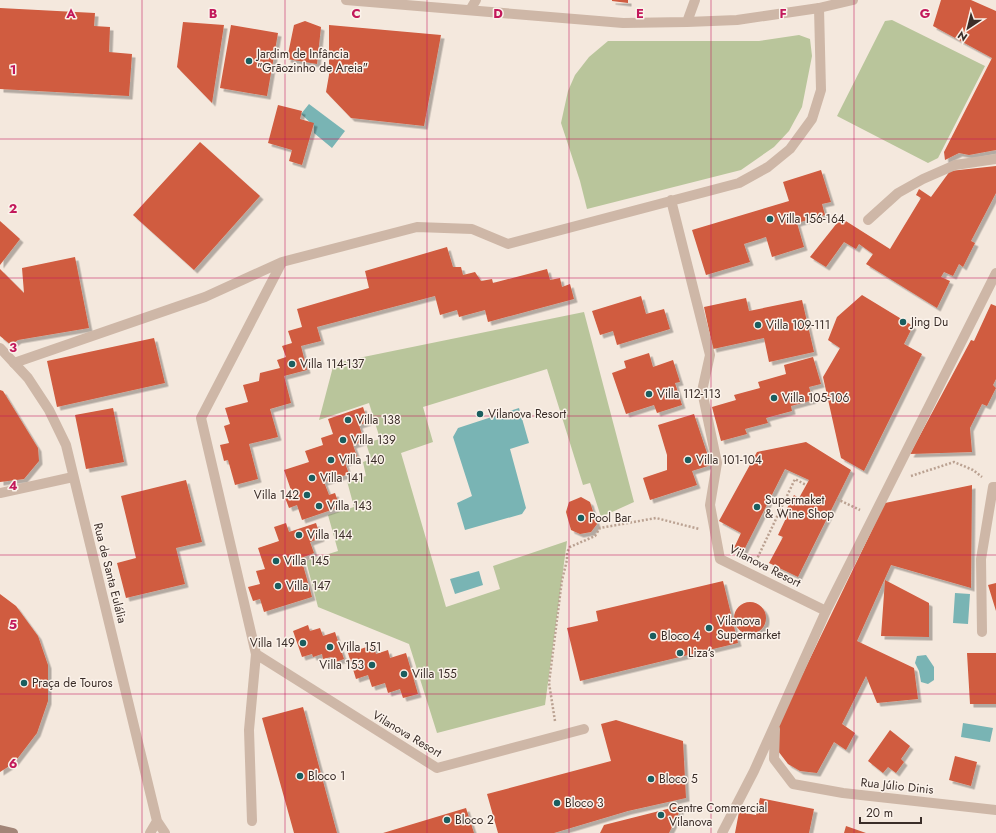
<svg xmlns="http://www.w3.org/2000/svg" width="996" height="833" font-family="Jost,sans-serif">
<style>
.green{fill:#b9c59b}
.water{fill:#79b4b4}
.building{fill:#d05b3f;filter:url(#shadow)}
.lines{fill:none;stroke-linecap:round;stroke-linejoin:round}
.path{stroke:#baa191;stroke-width:2.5;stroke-dasharray:2 2;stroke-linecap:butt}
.service{stroke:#ceb7a7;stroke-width:10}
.minor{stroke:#ceb7a7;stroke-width:10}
.secondary{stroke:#a28578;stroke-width:10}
.grid{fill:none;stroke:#c2185b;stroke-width:1;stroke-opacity:0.55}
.poi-dot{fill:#1a5e5f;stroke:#fbf2ea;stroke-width:1.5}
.labels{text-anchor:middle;stroke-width:3;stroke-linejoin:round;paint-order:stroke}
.poi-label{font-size:12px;fill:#3a2d28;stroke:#fbf2ea;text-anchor:start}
.street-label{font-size:12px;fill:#3a2d28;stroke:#fbf2ea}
.grid-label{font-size:13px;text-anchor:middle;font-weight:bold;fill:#c2185b;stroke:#fbf2ea;stroke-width:3;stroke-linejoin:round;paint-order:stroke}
</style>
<defs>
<filter id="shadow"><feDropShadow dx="3.5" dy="3.5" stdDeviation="0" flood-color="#0004"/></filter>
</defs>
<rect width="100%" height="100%" fill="#f4e8dd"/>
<path class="green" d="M892,20L985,66L938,158L928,163L837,116L885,21Z
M799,35L810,39L812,56L802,107L789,131L774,147L741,170L587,209L580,181L561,123L568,91L575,75L589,57L608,41H759Z
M584,312L634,502L601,517L590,483L583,485L547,369L423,407L433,442L401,453L446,607L500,589L493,566L567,541L545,705L437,733L409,644L318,607L306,561L338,551L328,515L354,507L347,481L366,476L363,462L371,459L366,443L380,439L369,403L319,420L334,363Z"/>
<path class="water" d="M309,104L345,131L332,148L314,133V126L301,114Z
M519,408L529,443L510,449L526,508L522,514L465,530L457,503L472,496L453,437L458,428Z
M479,571L483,585L455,594L450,579Z
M955,593L970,594L968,624L953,623Z
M926,655L934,667V680L928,684L921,682L919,671L915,663L917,656Z
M963,723L993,728L990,742L961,737Z"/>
<path class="building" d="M612,0H628V3L612,1Z
M941,0H971L996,11V150L969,155L959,153L945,160L944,152L992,58L933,26Z
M0,8L95,13L94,26L110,27L109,52L132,54L129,96L0,89Z
M305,21L321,27L317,64L287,59L294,25Z
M183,22L224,25L212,103L177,67Z
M231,25L278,33L267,96L220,88Z
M329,25L441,35L424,126L351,118L326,92L329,75Z
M278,105L302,111L300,119L314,123L302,165L289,161L292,150L268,143Z
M200,142L260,196L194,270L133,215Z
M996,166V193L971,241L975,243L963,267L959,264L953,276L944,272L941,277L950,281L937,308L866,264L873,254L859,244L856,249L844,242L826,267L810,257L841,218L890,249L921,198L916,195L919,189L931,197L950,171Z
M821,170L831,202L822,204L825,215L797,223L804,247L772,257L766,237L744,244L750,262L706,275L692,230L789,201L783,182Z
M0,221L20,239L0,265Z
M447,247L453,267H461L463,275L475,272L481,281L492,279L493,283L547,269L550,280L560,278L562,287L570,284L574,299L488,322L485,310L459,317L457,310L440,315L435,296L317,327L321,341L301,346L307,370L284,376L291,403L270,409L278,437L249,444L258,479L235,485L228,460L224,461L220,445L229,443L224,426L230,424L225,408L248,402L243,385L259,381L260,373L280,368L277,360L286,357L282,346L292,343L288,331L302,327L297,309L369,288L365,271Z
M75,257L89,328L18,340L11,345L0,336V269L24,293L22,268Z
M862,295L913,326L904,344L922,354L864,471L841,458L823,377L840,348L828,340L837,317Z
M641,296L646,314L664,309L670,329L617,345L613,331L600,335L592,311Z
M746,298L749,311L802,300L814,352L769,362L764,338L713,349L704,307Z
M991,304L996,306V379L993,385L996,388L987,406L982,404L970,428L972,452L910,454L971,340L974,341Z
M154,338L165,383L57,407L47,361Z
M649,353L653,367L673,360L680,382L675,383L682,405L657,413L654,405L626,414L612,373L626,368L624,361Z
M813,357L821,384L809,387L813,400L791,406L792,411L766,418L768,423L745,429L747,434L721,441L712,407L736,400L734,395L760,388L758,382L786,374L784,365Z
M0,390L3,391L38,448L39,461L24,479L0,482Z
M363,407L368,422L359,425L364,441L353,445L358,459L345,463L349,474L324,482L329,495L335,493L340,507L302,520L297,505L289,508L284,495L292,493L284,470L309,462L305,451L323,445L321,438L333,434L328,419Z
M113,408L124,462L86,469L75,415Z
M694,414L711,465L692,471L697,485L650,500L643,478L667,470V455L658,425Z
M806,442L851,470L798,577L769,563L783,537L778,535L788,514L785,512L794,495L799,498L809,480L785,469L743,552L734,548L741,533L719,521L757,452Z
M186,480L202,542L176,548L185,584L126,598L117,563L136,558L121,496Z
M972,485L971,588L891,565L857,641L914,668L918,699L877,703L866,676L842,724L855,733L846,750L834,742L817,773L800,771L788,764L775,747L777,727L885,503Z
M581,497L590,502L597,524L591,532L580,534L571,530L566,512L569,502Z
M286,523L289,532L316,523L321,538L310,542L314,553L301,558L312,597L264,612L260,599L253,601L248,587L260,584L256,571L265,569L258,548L279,541L274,527Z
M885,580L929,603V637L881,636Z
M723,581L738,643L580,681L567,628L598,621L596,611Z
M996,583V611L988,585Z
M0,594L16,606L38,636L48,665V701L37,733L14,763L0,772Z
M734 618a16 16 0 1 1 32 0a16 16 0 1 1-32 0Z
M308,625L310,631L320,628L323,636L335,632L344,659L333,663L331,657L323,659L322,654L313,657L312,654L302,657L293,631Z
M373,645L376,654L388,650L390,658L406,653L418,694L403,698L400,689L388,693L385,683L372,687L368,675L356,679L348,653Z
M967,653H996V704H970Z
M303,707L337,833H294L262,718Z
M616,720L683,741L686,798L628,811L554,833H498L487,794L611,761L601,724Z
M890,730L910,746L901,759L904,762L896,773L888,767L883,773L868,761Z
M955,756L977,762L971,786L949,780Z
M760,798L814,809L809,833H735L739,812L756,815Z
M683,805L669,833H600L604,825Z
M466,808L474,833H383Z
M846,826L866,833H844Z"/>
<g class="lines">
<path class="path" d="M911,476L954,462L973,470L982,477
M837,499L860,510
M756,561L795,479L806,485
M555,721L549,683L562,580L567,560V552L570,547L595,536L600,528L656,518L699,529"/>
<path class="service" d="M671,200L710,355L702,391L717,463L710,505L720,559L826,611
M868,220L898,193L923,179L955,165L996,159
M14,363L205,297L282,262
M584,729L437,768L256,654L201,418L282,262L417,227L472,229L508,244L739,183L768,167L790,149L812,119L821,90L819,8
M252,821L249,730L256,654"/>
<path class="minor" d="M346,0L623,23L687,22L737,20L819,8L853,0
M470,10L476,0
M687,22L695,0
M0,348L28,378L49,410L66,445L157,821L165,833
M0,493L73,477
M982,632L981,559L993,487H996
M775,729L774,759L793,784L843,793L996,810
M150,833L157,821
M722,833L754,771L826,611L996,273"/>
<path class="secondary" d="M0,830L13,833"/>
</g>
<path class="grid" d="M142,0V833M285,0V833M427,0V833M569,0V833M711,0V833M854,0V833M0,139H996M0,278H996M0,416H996M0,555H996M0,694H996"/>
<g class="poi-dot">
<circle cx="249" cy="61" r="4"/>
<circle cx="770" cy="219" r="4"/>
<circle cx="903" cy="322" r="4"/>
<circle cx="758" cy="325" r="4"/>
<circle cx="292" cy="364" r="4"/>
<circle cx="649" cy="394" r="4"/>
<circle cx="774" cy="398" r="4"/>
<circle cx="480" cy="414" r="4"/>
<circle cx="348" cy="420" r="4"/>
<circle cx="343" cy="440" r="4"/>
<circle cx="331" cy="460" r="4"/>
<circle cx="688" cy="460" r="4"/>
<circle cx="312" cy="478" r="4"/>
<circle cx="307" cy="495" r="4"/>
<circle cx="319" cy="506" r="4"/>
<circle cx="757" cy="507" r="4"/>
<circle cx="581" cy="518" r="4"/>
<circle cx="299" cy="535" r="4"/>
<circle cx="276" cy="561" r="4"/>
<circle cx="278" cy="586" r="4"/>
<circle cx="709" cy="628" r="4"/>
<circle cx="653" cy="636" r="4"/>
<circle cx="303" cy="643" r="4"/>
<circle cx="330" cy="647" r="4"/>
<circle cx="680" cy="653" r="4"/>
<circle cx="372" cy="665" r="4"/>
<circle cx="404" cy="674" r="4"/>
<circle cx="24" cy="683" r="4"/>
<circle cx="300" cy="776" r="4"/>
<circle cx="651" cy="779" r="4"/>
<circle cx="557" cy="803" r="4"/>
<circle cx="661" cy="815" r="4"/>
<circle cx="447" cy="820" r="4"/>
</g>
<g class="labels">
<g class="poi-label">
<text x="257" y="58">Jardim de Infância<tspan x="257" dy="14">"Grãozinho de Areia"</tspan></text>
<text x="778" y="223">Villa 156-164</text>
<text x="911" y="326">Jing Du</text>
<text x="766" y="329">Villa 109-111</text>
<text x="300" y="368">Villa 114-137</text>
<text x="657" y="398">Villa 112-113</text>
<text x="782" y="402">Villa 105-106</text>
<text x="488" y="418">Vilanova Resort</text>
<text x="356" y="424">Villa 138</text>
<text x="351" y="444">Villa 139</text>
<text x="339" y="464">Villa 140</text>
<text x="696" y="464">Villa 101-104</text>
<text x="320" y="482">Villa 141</text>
<text x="299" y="499" text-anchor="end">Villa 142</text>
<text x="765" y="504">Supermaket<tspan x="765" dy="14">&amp; Wine Shop</tspan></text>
<text x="327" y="510">Villa 143</text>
<text x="589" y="522">Pool Bar</text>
<text x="307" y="539">Villa 144</text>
<text x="284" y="565">Villa 145</text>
<text x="286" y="590">Villa 147</text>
<text x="717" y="625">Vilanova<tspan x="717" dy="14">Supermarket</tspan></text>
<text x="661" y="640">Bloco 4</text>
<text x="295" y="647" text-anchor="end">Villa 149</text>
<text x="338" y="651">Villa 151</text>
<text x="688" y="657">Liza‘s</text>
<text x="364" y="669" text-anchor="end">Villa 153</text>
<text x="412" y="678">Villa 155</text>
<text x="32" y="687">Praça de Touros</text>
<text x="308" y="780">Bloco 1</text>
<text x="659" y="783">Bloco 5</text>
<text x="565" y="807">Bloco 3</text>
<text x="669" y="812">Centre Commercial<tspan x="669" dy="14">Vilanova</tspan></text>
<text x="455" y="824">Bloco 2</text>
</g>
<g class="street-label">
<text transform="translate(765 566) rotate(27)" y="4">Vilanova Resort</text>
<text transform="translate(110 573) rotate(76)" y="4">Rua de Santa Eulália</text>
<text transform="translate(407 734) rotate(31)" y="4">Vilanova Resort</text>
<text transform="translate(897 786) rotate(6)" y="4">Rua Júlio Dinis</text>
</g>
</g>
<g class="grid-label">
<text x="71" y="18">A</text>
<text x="213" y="18">B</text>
<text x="356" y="18">C</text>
<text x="498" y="18">D</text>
<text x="640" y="18">E</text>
<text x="783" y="18">F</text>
<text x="925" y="18">G</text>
<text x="13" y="74">1</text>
<text x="13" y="213">2</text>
<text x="13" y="352">3</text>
<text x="13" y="490">4</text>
<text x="13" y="629">5</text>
<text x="13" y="768">6</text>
</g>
<g transform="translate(968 28) rotate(215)" stroke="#fbf2ea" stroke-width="3" paint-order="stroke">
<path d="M0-3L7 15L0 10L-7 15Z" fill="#3a2d28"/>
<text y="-6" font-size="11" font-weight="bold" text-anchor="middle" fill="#3a2d28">N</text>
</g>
<path d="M860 817v6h61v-6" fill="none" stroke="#3a2d28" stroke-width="2"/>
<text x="866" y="817" font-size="12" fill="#3a2d28" stroke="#fbf2ea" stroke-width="3" paint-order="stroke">20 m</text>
</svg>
